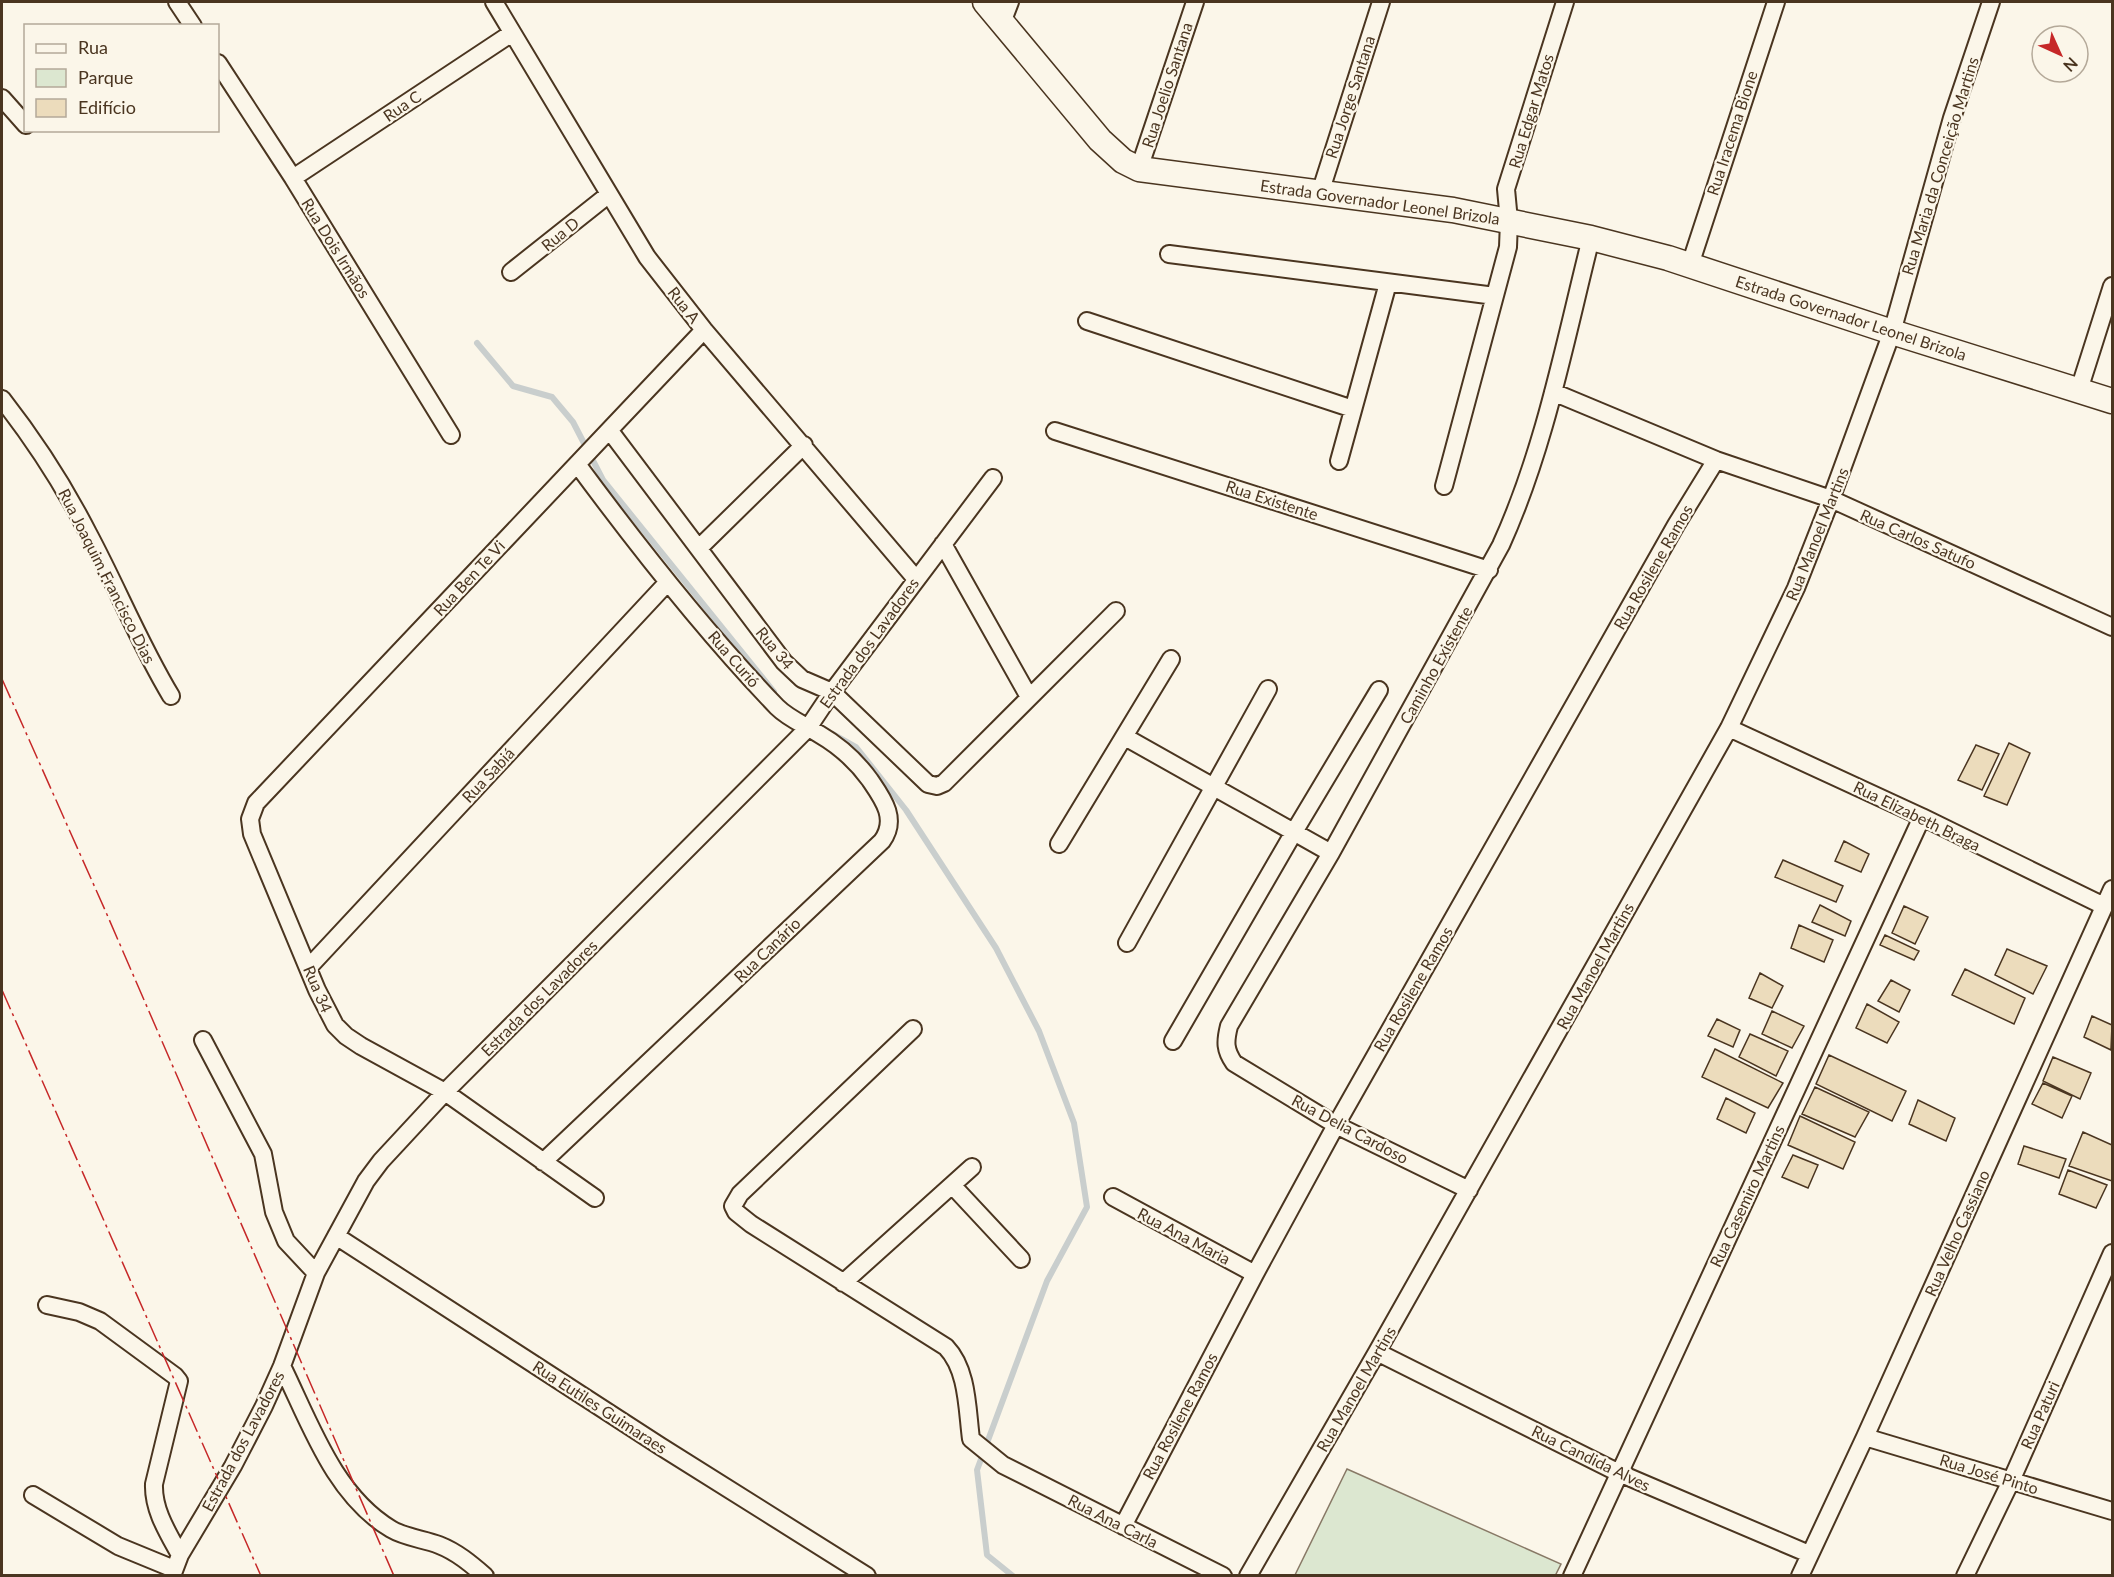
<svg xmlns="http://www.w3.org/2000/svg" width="2114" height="1577" font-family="Lato,sans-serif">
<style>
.green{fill:#dce7d0;stroke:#887966;stroke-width:1.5}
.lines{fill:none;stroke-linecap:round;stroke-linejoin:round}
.stream{stroke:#c9cecd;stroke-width:6}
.building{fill:#ecdcbc;stroke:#4a3520;stroke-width:1.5}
.minor-casing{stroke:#4a3520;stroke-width:20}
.secondary-casing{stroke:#4a3520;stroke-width:27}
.minor{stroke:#fbf6e9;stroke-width:16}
.secondary{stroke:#fbf6e9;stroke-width:24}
.power{stroke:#c62828;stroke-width:1.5;stroke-dasharray:21 4.5 3 4.5;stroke-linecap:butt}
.labels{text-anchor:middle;stroke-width:4.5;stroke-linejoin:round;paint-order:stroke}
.street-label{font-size:16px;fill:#4a3520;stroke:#fbf6e9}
</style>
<rect width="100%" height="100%" fill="#fbf6e9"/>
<path class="green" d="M1347,1469L1561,1564L1555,1576L1295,1575Z"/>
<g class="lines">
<path class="stream" d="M477,343L513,386L552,397L573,422L603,480L774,692
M833,734L856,747L906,810L996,948L1039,1031L1074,1123L1087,1207L1047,1281L977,1470L987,1555L1013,1576"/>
</g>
<path class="building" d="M2009,743L2030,753L2007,805L1984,796Z
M1976,745L1999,754L1982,790L1958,780Z
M1844,841L1869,854L1861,872L1835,861Z
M1783,860L1843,886L1836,902L1775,877Z
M1820,905L1851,921L1845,936L1812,922Z
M1904,906L1928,917L1915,944L1892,933Z
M1799,925L1833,940L1824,962L1791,948Z
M1885,935L1919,951L1914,960L1880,945Z
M2007,949L2047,966L2033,994L1995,975Z
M1965,969L2025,998L2014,1024L1952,995Z
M1760,973L1783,986L1772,1008L1749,998Z
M1891,980L1910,990L1899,1012L1878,1001Z
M1867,1004L1899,1022L1887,1043L1856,1028Z
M1772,1011L1804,1026L1792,1048L1762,1034Z
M2092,1016L2112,1025L2111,1050L2084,1037Z
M1717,1019L1740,1030L1733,1047L1708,1036Z
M1750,1034L1788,1051L1776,1076L1739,1057Z
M1715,1049L1783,1083L1768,1108L1702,1077Z
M1829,1055L1906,1091L1892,1121L1816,1084Z
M2053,1057L2091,1073L2080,1099L2043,1081Z
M2043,1083L2072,1096L2062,1118L2032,1104Z
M1815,1087L1869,1112L1855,1137L1802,1114Z
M1726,1098L1755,1113L1746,1133L1717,1119Z
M1918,1100L1955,1118L1946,1141L1909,1124Z
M1800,1116L1855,1142L1843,1169L1788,1145Z
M2083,1132L2112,1145V1181L2069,1166Z
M2024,1146L2066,1159L2059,1178L2018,1164Z
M1793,1155L1818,1165L1808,1188L1782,1177Z
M2068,1170L2107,1185L2096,1208L2059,1194Z"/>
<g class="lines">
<defs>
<path id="minor" d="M177,2L193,26
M494,2L647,257L704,330L916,579
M1002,23L1010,2
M218,63L293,178L451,435
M2,98L26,125
M1139,169L1195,2
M293,178L512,33
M1320,193L1381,2
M1169,254L1495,296
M1690,265L1776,2
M511,272L608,195
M1087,321L1353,409
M2079,390L2112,286
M1553,392L1716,460L1831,499L2112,627
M2,399C34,440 64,486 88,533C117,587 139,643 171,696
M610,431L784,662L802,679L832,692L928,784L937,786L944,783L1116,611
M1055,431L1489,570
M1339,461L1388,283
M1444,486L1508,247L1509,221L1506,189L1565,2
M943,544L1029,697
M699,548L804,445
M1729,728L1922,817L2104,906
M1125,737L1331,853
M1059,844L1171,659
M1127,943L1268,689
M309,967L667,583
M913,1029L740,1194L733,1206L736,1212L751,1224L946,1347C968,1370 967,1409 971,1439L1003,1465L1223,1576
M203,1040L263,1154L274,1212L286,1241L316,1273
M1173,1041L1294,832L1379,690
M543,1162L882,841C898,819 883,799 870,780C857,762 838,745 819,734C805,725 789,719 777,707C704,631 639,548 577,464
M952,1185L1021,1259
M1469,1190L1336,1125L1234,1063C1225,1050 1225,1042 1229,1026L1331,853L1501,545C1545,448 1565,341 1591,238
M1113,1197L1255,1274
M595,1198L445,1092L361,1046L346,1036L335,1025L317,990L252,834L250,819L256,803L704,330
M336,1236L660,1446L867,1576
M843,1283L972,1167
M47,1305L79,1312L100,1321L175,1376L179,1381L154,1484C153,1510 168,1533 180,1555
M1377,1352L1619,1473L1809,1554
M282,1366C310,1423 334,1495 391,1529C406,1538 424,1539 439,1545C457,1552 471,1564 485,1576
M1865,1437L2112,1511
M33,1495L118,1546L174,1569
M1123,1526L1255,1274L1336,1125L1676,525L1716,460
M172,1576L180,1555L233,1466L264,1406L282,1366L316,1273L366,1181L381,1161L445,1092L808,728L832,692L993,478
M1248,1576L1377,1352L1729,728L1796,588L1831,499L1892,332L1952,118L1991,2
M1572,1576L1922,817
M1800,1576L1865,1437L2112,889
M1965,1576L2011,1481L2112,1253"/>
<path id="secondary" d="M985,2L1100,140L1123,161L1139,169L1453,210L1591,238L1668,258L1892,332L2112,401"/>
</defs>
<use href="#minor" class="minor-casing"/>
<use href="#secondary" class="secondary-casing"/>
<use href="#minor" class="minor"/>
<use href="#secondary" class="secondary"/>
<path class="power" d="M2,679L105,910L394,1576
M2,990L261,1576"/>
</g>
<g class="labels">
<g class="street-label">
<text transform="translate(1167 85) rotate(-72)" y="6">Rua Joelio Santana</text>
<text transform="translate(1350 97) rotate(-72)" y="6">Rua Jorge Santana</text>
<text transform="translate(402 106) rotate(-34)" y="6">Rua C</text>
<text transform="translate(1531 111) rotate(-73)" y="6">Rua Edgar Matos</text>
<text transform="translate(1732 133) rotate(-72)" y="6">Rua Iracema Bione</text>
<text transform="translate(1940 166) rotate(-73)" y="6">Rua Maria da Conceição Martins</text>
<text transform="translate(1380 202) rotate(8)" y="6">Estrada Governador Leonel Brizola</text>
<text transform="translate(560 234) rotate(-39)" y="6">Rua D</text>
<text transform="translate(336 248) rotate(58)" y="6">Rua Dois Irmãos</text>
<text transform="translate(684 305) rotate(52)" y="6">Rua A</text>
<text transform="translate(1851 318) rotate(18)" y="6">Estrada Governador Leonel Brizola</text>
<text transform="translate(1272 500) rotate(18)" y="6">Rua Existente</text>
<text transform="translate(1817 534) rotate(-68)" y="6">Rua Manoel Martins</text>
<text transform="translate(1918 539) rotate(24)" y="6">Rua Carlos Satufo</text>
<text transform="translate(1653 567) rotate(-60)" y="6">Rua Rosilene Ramos</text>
<text transform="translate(107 576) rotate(63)" y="6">Rua Joaquim Francisco Dias</text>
<text transform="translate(469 578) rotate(-47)" y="6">Rua Ben Te Vi</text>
<text transform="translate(869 643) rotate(-54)" y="6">Estrada dos Lavadores</text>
<text transform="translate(775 648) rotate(51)" y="6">Rua 34</text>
<text transform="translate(734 659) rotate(49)" y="6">Rua Curió</text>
<text transform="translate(1436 665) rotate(-61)" y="6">Caminho Existente</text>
<text transform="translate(488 775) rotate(-47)" y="6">Rua Sabiá</text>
<text transform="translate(1917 816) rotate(26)" y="6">Rua Elizabeth Braga</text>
<text transform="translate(767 950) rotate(-44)" y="6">Rua Canário</text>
<text transform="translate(1595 966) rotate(-61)" y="6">Rua Manoel Martins</text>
<text transform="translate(318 989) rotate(67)" y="6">Rua 34</text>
<text transform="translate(1413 989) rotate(-60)" y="6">Rua Rosilene Ramos</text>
<text transform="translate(539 998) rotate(-45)" y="6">Estrada dos Lavadores</text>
<text transform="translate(1350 1129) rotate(28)" y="6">Rua Delia Cardoso</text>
<text transform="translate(1747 1196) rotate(-65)" y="6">Rua Casemiro Martins</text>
<text transform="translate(1957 1233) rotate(-66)" y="6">Rua Velho Cassiano</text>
<text transform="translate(1184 1236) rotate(28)" y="6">Rua Ana Maria</text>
<text transform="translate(1356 1389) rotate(-60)" y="6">Rua Manoel Martins</text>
<text transform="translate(600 1407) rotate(33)" y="6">Rua Eutiles Guimaraes</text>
<text transform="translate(2040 1415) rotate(-66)" y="6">Rua Paturi</text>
<text transform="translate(1180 1416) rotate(-62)" y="6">Rua Rosilene Ramos</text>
<text transform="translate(243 1441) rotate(-62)" y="6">Estrada dos Lavadores</text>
<text transform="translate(1591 1458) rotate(26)" y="6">Rua Candida Alves</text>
<text transform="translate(1989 1474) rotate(17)" y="6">Rua José Pinto</text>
<text transform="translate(1113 1521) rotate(27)" y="6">Rua Ana Carla</text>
</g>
</g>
<rect width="2114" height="1577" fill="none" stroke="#4a3520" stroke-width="6"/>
<rect x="24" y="24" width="195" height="108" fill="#fbf6e9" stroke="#b4a999" stroke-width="1.5"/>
<rect x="36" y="44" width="30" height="9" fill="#fbf6e9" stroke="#b4a999" stroke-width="1.5"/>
<text x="78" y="54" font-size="18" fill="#4a3520">Rua</text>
<rect x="36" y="69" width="30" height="18" fill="#dce7d0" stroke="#b4a999" stroke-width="1.5"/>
<text x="78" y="84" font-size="18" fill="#4a3520">Parque</text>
<rect x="36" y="99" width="30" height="18" fill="#ecdcbc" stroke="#b4a999" stroke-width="1.5"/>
<text x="78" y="114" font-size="18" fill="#4a3520">Edifício</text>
<g transform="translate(2060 54) rotate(135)"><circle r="28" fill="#fbf6e9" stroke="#b4a999" stroke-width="1.5"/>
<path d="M0-4.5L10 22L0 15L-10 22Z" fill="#c62828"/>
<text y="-9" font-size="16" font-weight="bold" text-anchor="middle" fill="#4a3520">N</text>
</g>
</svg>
